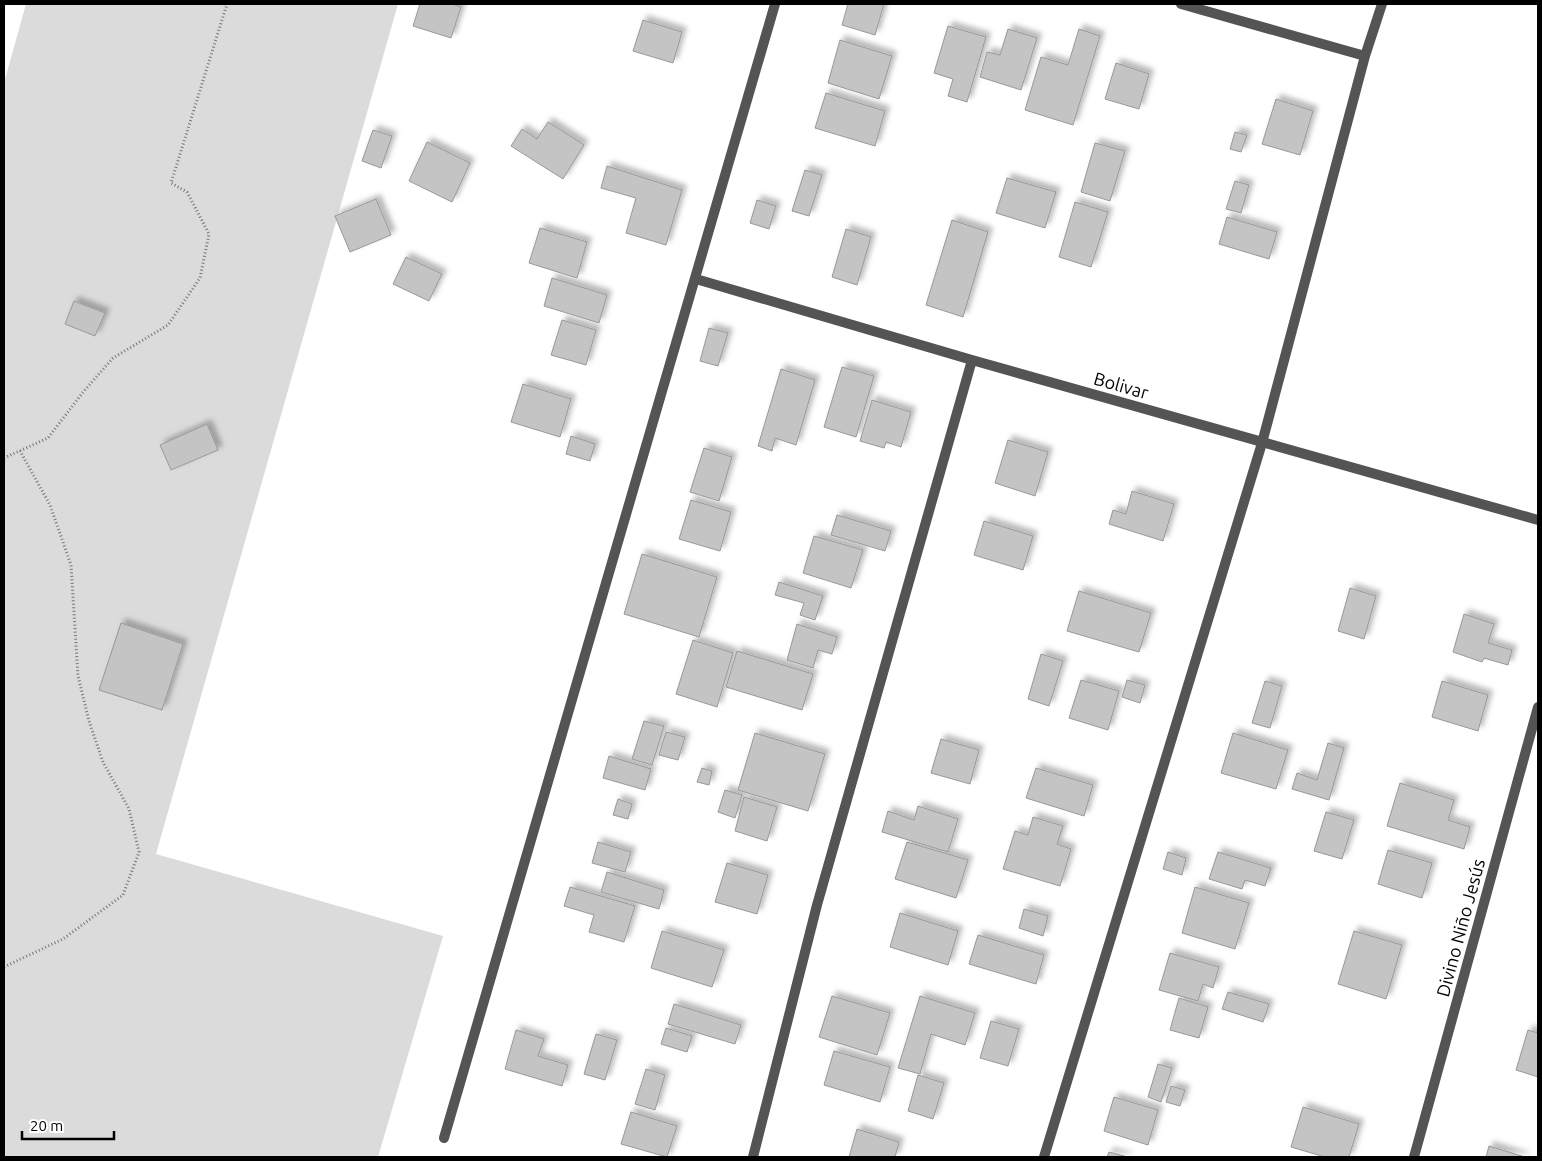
<svg xmlns="http://www.w3.org/2000/svg" width="1542" height="1161" font-family="Ubuntu,sans-serif">
<style>
.green{fill:#dbdbdb;fill-rule:evenodd}
.building{fill:#c4c4c4;stroke:#989898;filter:url(#shadow)}
.lines{fill:none;stroke-linecap:round;stroke-linejoin:round}
.path{stroke:#767676;stroke-width:3;stroke-dasharray:1 2.5;stroke-linecap:butt}
.minor{stroke:#545454;stroke-width:10}
.labels{text-anchor:middle;stroke-width:4;stroke-linejoin:round;paint-order:stroke}
.street-label{font-size:18px;fill:#000;stroke:#fff}
</style>
<defs>
<filter id="shadow"><feDropShadow dx="4.5" dy="-4.5" stdDeviation="2.5" flood-color="#0004"/></filter>
</defs>
<rect width="100%" height="100%" fill="#fff"/>
<path class="green" d="M26,4H398L156,854L443,936L378,1157H4V83ZM74,301L104,313L95,336L65,324ZM207,425L218,450L171,470L160,445ZM183,644L162,710L99,690Z"/>
<path class="building" d="M420,4H452L461,7L451,38L413,26Z
M848,4H884L875,35L842,25Z
M643,20L682,32L673,63L633,51Z
M948,26L986,37L967,102L948,96L953,79L934,73Z
M1008,29L1037,38L1021,90L980,77L987,52L1000,55Z
M1079,29L1100,36L1073,125L1025,110L1041,57L1068,65Z
M840,40L892,56L879,99L828,83Z
M1116,63L1149,74L1139,109L1105,99Z
M826,93L885,111L875,146L815,128Z
M1276,99L1313,111L1300,155L1262,144Z
M548,122L584,145L563,179L511,146L522,129L537,139Z
M373,130L392,136L381,168L362,161Z
M1235,132L1247,135L1241,152L1230,149Z
M427,142L470,163L452,202L409,181Z
M1095,143L1125,151L1110,201L1081,192Z
M607,166L682,190L666,245L626,233L636,198L601,188Z
M805,170L822,175L809,216L792,211Z
M1007,178L1056,192L1045,228L996,213Z
M1235,181L1249,185L1241,213L1226,209Z
M376,199L391,235L350,252L335,216Z
M757,200L776,206L769,229L750,223Z
M1075,202L1108,212L1091,267L1059,257Z
M1227,217L1277,232L1269,259L1219,244Z
M952,220L988,232L963,317L926,305Z
M540,228L587,242L577,278L529,263Z
M846,229L871,237L857,285L832,277Z
M406,257L442,274L429,301L393,284Z
M552,278L607,295L599,323L544,306Z
M74,301L105,313L95,336L65,324Z
M562,320L596,330L586,365L551,355Z
M709,328L728,333L718,366L700,361Z
M842,367L874,376L856,437L824,427Z
M781,369L815,380L796,445L775,438L772,451L758,446Z
M523,384L571,399L560,437L511,422Z
M872,400L911,412L901,447L886,442L884,448L860,441Z
M207,424L218,450L171,470L160,445Z
M571,436L595,444L590,461L566,454Z
M1008,440L1048,452L1035,496L995,483Z
M704,448L732,457L719,501L690,492Z
M1132,491L1174,504L1163,541L1109,524L1113,510L1126,514Z
M691,500L731,512L720,551L679,539Z
M837,515L891,531L885,551L831,535Z
M984,521L1033,536L1023,570L974,555Z
M814,536L863,550L851,588L803,573Z
M642,554L717,577L699,637L624,614Z
M779,582L823,596L815,620L800,615L804,603L775,595Z
M1350,588L1376,596L1364,639L1338,631Z
M1079,591L1151,613L1139,652L1067,631Z
M1464,614L1494,624L1488,643L1512,650L1508,665L1484,658L1482,662L1453,652Z
M121,623L183,644L162,710L99,690Z
M797,624L837,637L832,654L818,650L813,668L787,660Z
M693,640L733,653L717,707L676,694Z
M737,651L813,674L802,710L726,687Z
M1041,654L1063,661L1049,706L1028,699Z
M1081,680L1119,691L1108,730L1069,718Z
M1127,680L1145,685L1140,703L1122,697Z
M1265,681L1282,686L1270,728L1252,723Z
M1442,681L1488,695L1478,731L1432,717Z
M644,721L664,726L652,765L632,759Z
M666,732L685,737L678,760L659,755Z
M755,733L825,754L808,811L738,790Z
M1233,733L1288,750L1276,789L1221,773Z
M941,739L979,750L970,784L931,773Z
M1328,743L1344,748L1329,800L1292,789L1297,773L1317,780Z
M609,756L651,769L645,790L603,778Z
M702,768L712,771L709,785L697,782Z
M1036,768L1093,785L1084,816L1026,798Z
M1400,783L1454,800L1448,820L1470,827L1464,849L1387,826Z
M725,790L742,795L735,818L718,812Z
M744,797L777,807L767,841L735,831Z
M618,799L632,804L628,819L613,815Z
M918,806L958,819L948,852L882,832L888,811L914,820Z
M1326,812L1354,820L1342,859L1314,851Z
M1033,817L1063,826L1057,844L1071,849L1060,886L1003,869L1015,831L1028,835Z
M598,842L631,852L625,872L592,863Z
M907,842L968,860L956,898L895,879Z
M1388,850L1432,863L1422,898L1378,884Z
M1168,852L1186,858L1182,875L1163,869Z
M1218,852L1271,868L1265,886L1245,880L1242,889L1209,879Z
M727,863L768,875L757,914L715,902Z
M607,872L664,890L659,909L601,892Z
M570,887L635,906L624,942L589,932L594,915L564,906Z
M1195,887L1249,903L1235,949L1182,933Z
M1024,909L1048,916L1043,936L1019,928Z
M900,913L958,931L948,965L890,947Z
M662,931L724,950L712,987L651,968Z
M1354,931L1402,945L1386,999L1338,984Z
M978,935L1044,955L1036,984L969,964Z
M1170,953L1219,967L1213,988L1203,984L1198,1001L1159,990Z
M1228,992L1269,1004L1263,1022L1222,1009Z
M832,996L890,1013L877,1055L819,1037Z
M920,996L975,1013L965,1045L931,1034L920,1074L898,1068Z
M1179,998L1208,1007L1199,1038L1170,1030Z
M674,1004L741,1025L735,1044L668,1024Z
M991,1021L1019,1029L1008,1066L980,1058Z
M666,1028L692,1036L687,1052L661,1044Z
M516,1030L544,1039L538,1056L568,1065L562,1086L505,1069Z
M1528,1030L1538,1033V1077L1516,1070Z
M596,1034L617,1040L605,1080L584,1074Z
M834,1051L890,1067L880,1102L824,1085Z
M1158,1064L1172,1068L1161,1102L1148,1097Z
M646,1069L665,1075L655,1110L635,1104Z
M918,1075L944,1083L933,1119L908,1111Z
M1171,1086L1185,1090L1180,1106L1166,1102Z
M1114,1097L1158,1110L1148,1145L1104,1131Z
M1303,1107L1359,1124L1349,1157H1325L1291,1147Z
M631,1112L677,1126L667,1157L621,1144Z
M857,1129L899,1142L895,1157H849Z
M1489,1146L1525,1157H1486Z
M1109,1152L1128,1157H1107Z"/>
<g class="lines">
<path class="path" d="M4,458L48,438L84,391L113,358L168,325L200,278L209,234L187,192L171,183L227,4
M4,967L63,939L123,895L139,852L129,809L103,762L89,721L78,676L71,565L50,505L20,451"/>
<path class="minor" d="M1181,4L1365,56
M696,279L972,360L1538,520
M444,1138L775,4
M753,1157L817,905L972,360
M1044,1157L1262,443L1365,56L1382,4
M1414,1157L1538,707"/>
</g>
<g class="labels">
<g class="street-label">
<text transform="translate(1121 386) rotate(16)" y="6">Bolivar</text>
<text transform="translate(1461 928) rotate(-75)" y="6">Divino Niño Jesús</text>
</g>
</g>
<rect width="1542" height="1161" fill="none" stroke="#000000" stroke-width="10"/>
<path d="M22 1131v8h92v-8" fill="none" stroke="#000000" stroke-width="2.5"/>
<text x="30" y="1131" font-size="15" fill="#000000" stroke="#ffffff" stroke-width="4" paint-order="stroke">20 m</text>
</svg>
